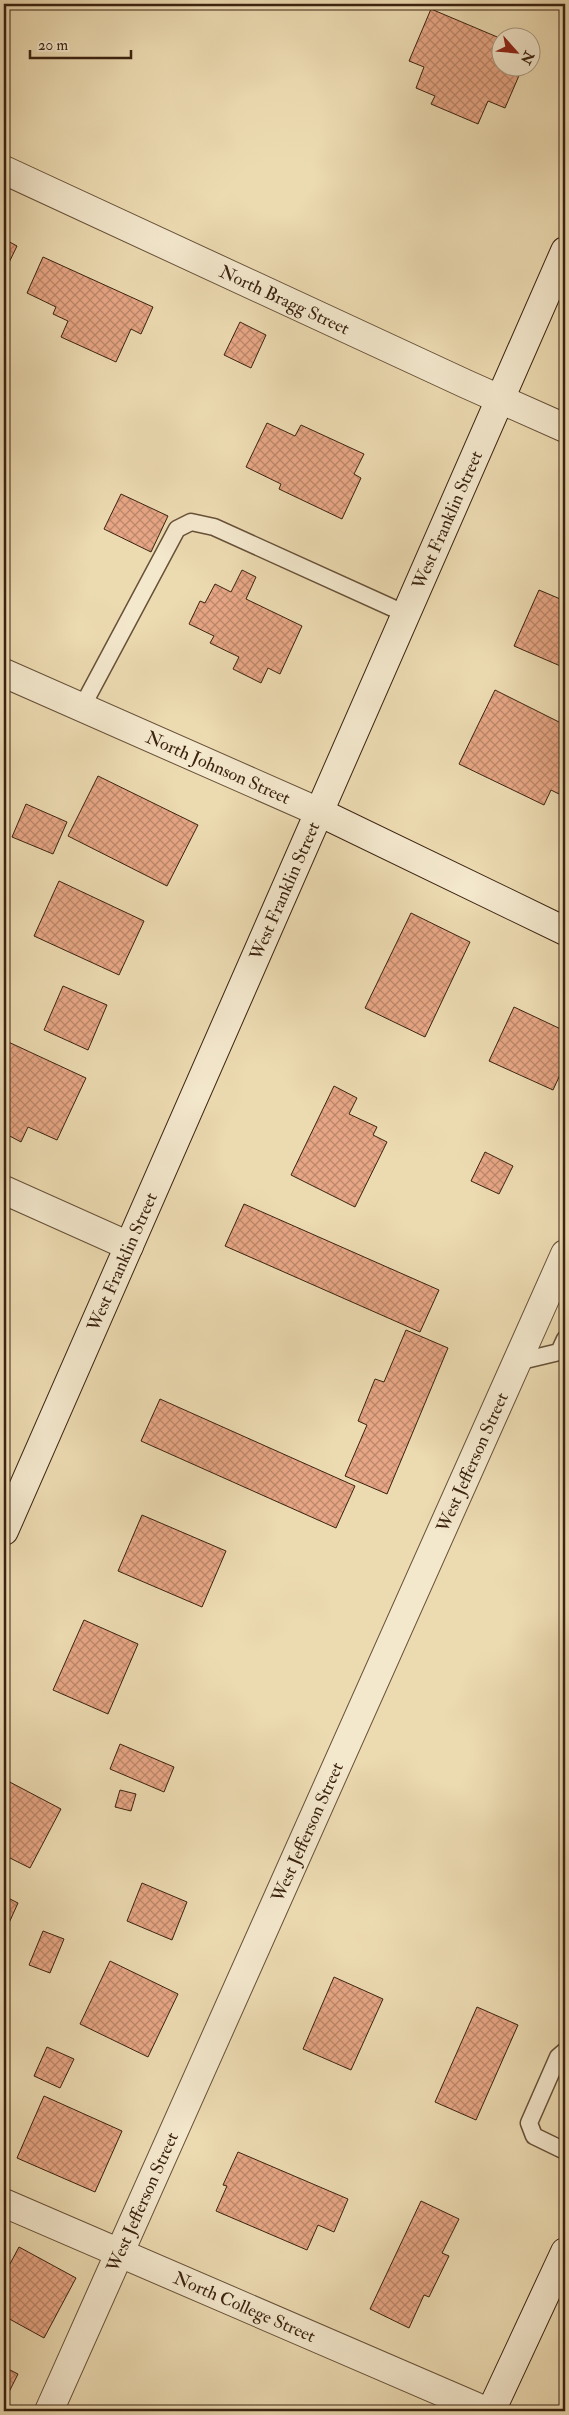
<svg xmlns="http://www.w3.org/2000/svg" width="569" height="2415" font-family="'IM FELL Double Pica',serif">
<style>
.building{fill:url(#building-cross-hatch);stroke:#3b2310}
.lines{fill:none;stroke-linecap:round;stroke-linejoin:round}
.lane-casing{stroke:#675138;stroke-width:19}
.street-casing{stroke:#675138;stroke-width:30}
.secondary-casing{stroke:#3b2310;stroke-width:30}
.lane{stroke:#f3e7cc;stroke-width:16}
.street{stroke:#f3e7cc;stroke-width:28}
.secondary{stroke:#f3e7cc;stroke-width:28}
.labels{text-anchor:middle;stroke-width:4;stroke-linejoin:round;paint-order:stroke}
.street-label{font-size:18px;fill:#3b2310;stroke:#f3e7cc}
</style>
<defs>
<pattern id="building-cross-hatch" width="8" height="8" patternUnits="userSpaceOnUse" patternTransform="scale(1.25)"><rect width="8" height="8" fill="#e7a685"/><path d="M0 0l8 8M0 8l8-8" fill="none" stroke="#bc876b"/></pattern>
</defs>
<rect width="100%" height="100%" fill="#ecdab1"/>
<filter id="stains"><feTurbulence type="fractalNoise" baseFrequency=".004" numOctaves="4"/><feColorMatrix values="0 0 0 0 .2 0 0 0 0 .09 0 0 0 0 .02 0 0 0 .5 -.17"/></filter>
<radialGradient id="worn" r=".72"><stop offset=".6" stop-color="#630" stop-opacity="0"/><stop offset="1" stop-color="#630" stop-opacity=".3"/></radialGradient>
<path class="building" d="M431,9L502,39V68H514L521,71L505,108L488,101L478,124L431,104L435,96L416,88L424,67L409,61Z
M4,239L17,246L4,273Z
M43,257L153,307L141,334L131,329L116,362L61,337L68,321L53,314L56,307L27,293Z
M240,322L266,335L251,368L224,355Z
M267,423L295,436L301,425L364,454L354,474L361,478L342,519L279,489L281,484L246,467Z
M121,494L168,516L151,552L104,529Z
M242,570L256,577L246,599L302,626L280,674L268,668L261,683L233,669L239,657L210,643L214,636L189,624L200,601L205,603L215,584L231,592Z
M539,590L565,601V668L514,646Z
M495,690L565,725V797L551,790L544,805L459,764Z
M98,776L198,825L167,886L68,836Z
M26,804L67,822L53,854L12,837Z
M59,881L144,921L119,975L34,936Z
M411,913L470,942L425,1037L365,1008Z
M63,986L107,1005L88,1050L44,1030Z
M514,1007L565,1031V1064L553,1090L489,1061Z
M4,1040L86,1078L57,1140L28,1127L21,1142L4,1133V1087L6,1083L4,1082Z
M334,1086L357,1098L349,1114L377,1127L373,1135L387,1142L355,1207L291,1175Z
M485,1152L513,1166L499,1194L471,1181Z
M244,1204L439,1290L420,1332L225,1246Z
M406,1330L448,1348L387,1494L345,1476L367,1425L358,1421L375,1379L384,1382Z
M160,1399L355,1486L336,1528L141,1441Z
M142,1515L226,1551L202,1607L118,1571Z
M84,1620L138,1644L108,1714L53,1690Z
M120,1744L174,1767L164,1792L110,1769Z
M4,1779L61,1809L30,1868L4,1855Z
M120,1790L136,1794L131,1811L115,1807Z
M142,1883L187,1902L172,1940L127,1921Z
M4,1896L18,1903L4,1934Z
M43,1931L64,1939L50,1973L29,1965Z
M110,1961L178,1994L148,2057L80,2024Z
M334,1977L383,1999L351,2070L303,2049Z
M477,2007L518,2025L476,2120L435,2102Z
M47,2047L74,2059L60,2088L34,2076Z
M44,2096L122,2131L95,2192L17,2158Z
M238,2152L348,2199L334,2232L318,2225L307,2250L216,2211L227,2186L223,2185Z
M421,2201L459,2219L442,2253L449,2256L429,2297L424,2295L409,2328L370,2309Z
M19,2247L76,2278L44,2338L4,2316V2275Z
M4,2367L18,2374L4,2402Z"/>
<g class="lines">
<defs>
<path id="lane" d="M82,707L177,529L191,522L214,527L406,614
M517,1362L559,1352L565,1339
M565,2051L558,2057L529,2123L534,2136L565,2151"/>
<g id="street">
<path id="s1" d="M4,170L466,384L565,428"/>
<path id="s2" d="M4,673L319,812"/>
<path d="M4,1190L129,1246"/>
<path id="s3" d="M4,2203L486,2411"/>
<path id="s4" d="M49,2411L565,1254"/>
</g>
<g id="secondary">
<path d="M319,812L565,931"/>
<path id="s5" d="M4,1531L565,251"/>
<path d="M491,2411L565,2252"/>
</g>
</defs>
<use href="#lane" class="lane-casing"/>
<use href="#street" class="street-casing"/>
<use href="#secondary" class="secondary-casing"/>
<use href="#lane" class="lane"/>
<use href="#street" class="street"/>
<use href="#secondary" class="secondary"/>
</g>
<g class="labels">
<g class="street-label">
<text dy="6" stroke="none"><textPath href="#s1" startOffset="309">North Bragg Street</textPath></text>
<text dy="6" stroke="none"><textPath href="#s5" startOffset="1104">West Franklin Street</textPath></text>
<text dy="6" stroke="none"><textPath href="#s2" startOffset="234">North Johnson Street</textPath></text>
<text dy="6" stroke="none"><textPath href="#s5" startOffset="699">West Franklin Street</textPath></text>
<text dy="6" stroke="none"><textPath href="#s5" startOffset="294">West Franklin Street</textPath></text>
<text dy="6" stroke="none"><textPath href="#s4" startOffset="1039">West Jefferson Street</textPath></text>
<text dy="6" stroke="none"><textPath href="#s4" startOffset="634">West Jefferson Street</textPath></text>
<text dy="6" stroke="none"><textPath href="#s4" startOffset="229">West Jefferson Street</textPath></text>
<text dy="6" stroke="none"><textPath href="#s3" startOffset="262">North College Street</textPath></text>
</g>
</g>
<rect width="569" height="2415" fill="none" stroke="#ecdab1" stroke-width="20"/>
<rect x="5" y="5" width="559" height="2405" fill="none" stroke="#3b2310" stroke-width="2.5"/>
<rect x="10" y="10" width="549" height="2395" fill="none" stroke="#3b2310"/>
<g transform="translate(516 52) rotate(117)"><circle r="24" fill="#f3e7cc" stroke="#a99981"/>
<path d="M0-4L9 19L0 12L-9 19Z" fill="#8f2418"/>
<text y="-8" font-size="14" font-weight="bold" text-anchor="middle" fill="#3b2310">N</text>
</g>
<path d="M30 50v8h101v-8" fill="none" stroke="#3b2310" stroke-width="2.5"/>
<text x="38" y="50" font-size="15" fill="#3b2310" stroke="#f3e7cc" stroke-width="4" paint-order="stroke">20 m</text>
<rect width="100%" height="100%" filter="url(#stains)"/>
<rect width="100%" height="100%" fill="url(#worn)"/>
</svg>
